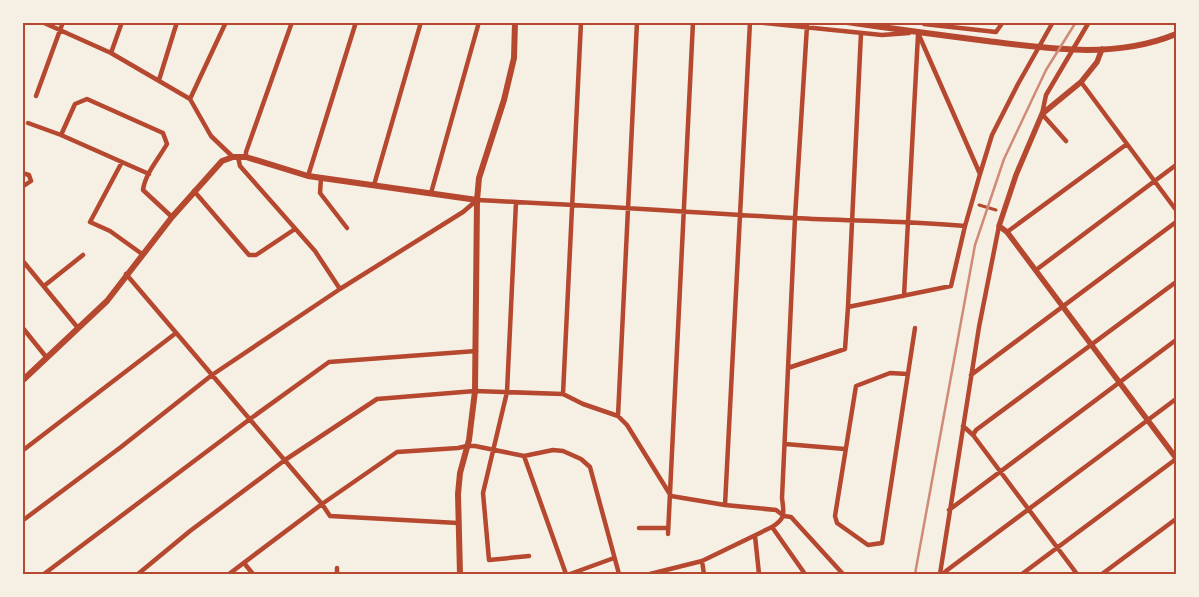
<svg xmlns="http://www.w3.org/2000/svg" width="1199" height="597" font-family="Quicksand,sans-serif">
<style>
.lines{fill:none;stroke-linecap:round;stroke-linejoin:round}
.pedestrian{stroke:#b5482f;stroke-width:3}
.minor{stroke:#b5482f;stroke-width:4.5}
.tertiary{stroke:#b5482f;stroke-width:5.5}
.secondary{stroke:#b5482f;stroke-width:6}
.rail{stroke:#cf8b77;stroke-width:2.5}
.neatline{fill:none;stroke:#b5482f;stroke-width:2}
</style>
<rect width="100%" height="100%" fill="#f6efe4"/>
<g class="lines">
<path class="pedestrian" d="M979,205L996,210"/>
<path class="minor" d="M42,22L111,53L190,99L211,136L233,157
M755,22L882,35L909,33
M923,22L924,24L996,32L1003,22
M111,53L122,22
M159,80L177,22
M1081,82L1176,210
M36,96L63,22
M190,99L226,22
M28,123L61,135
M1066,141L1042,114L1046,95L1089,22
M238,157L240,166L315,251L340,289
M246,157V152L292,22
M122,162L90,222L110,231L142,254
M22,173L29,175L31,181L22,187
M149,174L61,135L75,104L87,99L163,133L167,144C159,158 145,174 143,190L172,217
M980,174L992,135L1018,84L1053,22
M308,176L356,22
M321,178L320,193L347,228
M374,185L421,22
M194,191L249,255H256L295,229
M431,193L479,22
M516,202L507,392L483,493L489,560L529,556
M1007,232L1127,144
M22,260L78,328
M1036,270L1176,165
M126,274L322,504L330,516L458,523
M44,286L83,255
M904,296L918,35
M848,307L861,33
M22,327L47,358
M788,368L845,349L848,307L951,286L965,226L980,174L918,33
M907,374L890,373L856,386L835,516L837,523L868,545L882,543L915,328
M971,375L1176,222
M563,394L581,22
M618,416L637,22
M963,426L973,435L1077,574
M973,435L976,430L1176,282
M785,444L845,449
M22,451L176,333
M524,456L566,574
M725,505L750,22
M949,510L1176,340
M22,521L121,447L212,375L340,289L463,212L477,200C583,205 688,212 794,218C851,221 908,221 965,226
M772,527L805,574
M639,528H668
M668,534L693,22
M755,536L759,574
M702,561L704,574
M244,563L253,574
M337,568V574
M44,574L250,419L329,362L476,351
M138,574L190,531L285,460L377,399L475,391L563,394L583,404L618,416L627,425L671,496L725,505L776,510L784,516L791,517L843,574
M229,574L322,504L397,452L458,448L467,446H475L524,456L553,450L563,451L581,459L590,467L619,574
M570,574L614,558
M650,574L702,561L772,527C786,518 784,514 782,498L795,218L807,26
M940,574L979,327L999,226
M943,574L946,571L1176,399
M1022,574L1176,459
M1102,574L1176,519"/>
<path class="tertiary" d="M1102,49L1097,62L1081,82L1042,114L1016,175L999,226L1007,232L1176,458"/>
<path class="secondary" d="M847,22C894,29 940,35 987,41C1050,49 1116,59 1176,34
M22,381L107,301L172,217L222,161L233,157H246L308,176L477,200
M460,574L458,494L460,473L469,440L475,391L477,200L479,178L504,100L514,58L515,22"/>
<path class="rail" d="M915,574L975,245L1004,159L1046,70L1076,22"/>
</g>
<rect width="1199" height="597" fill="none" stroke="#f6efe4" stroke-width="48"/>
<rect x="24" y="24" width="1151" height="549" class="neatline"/>
</svg>
